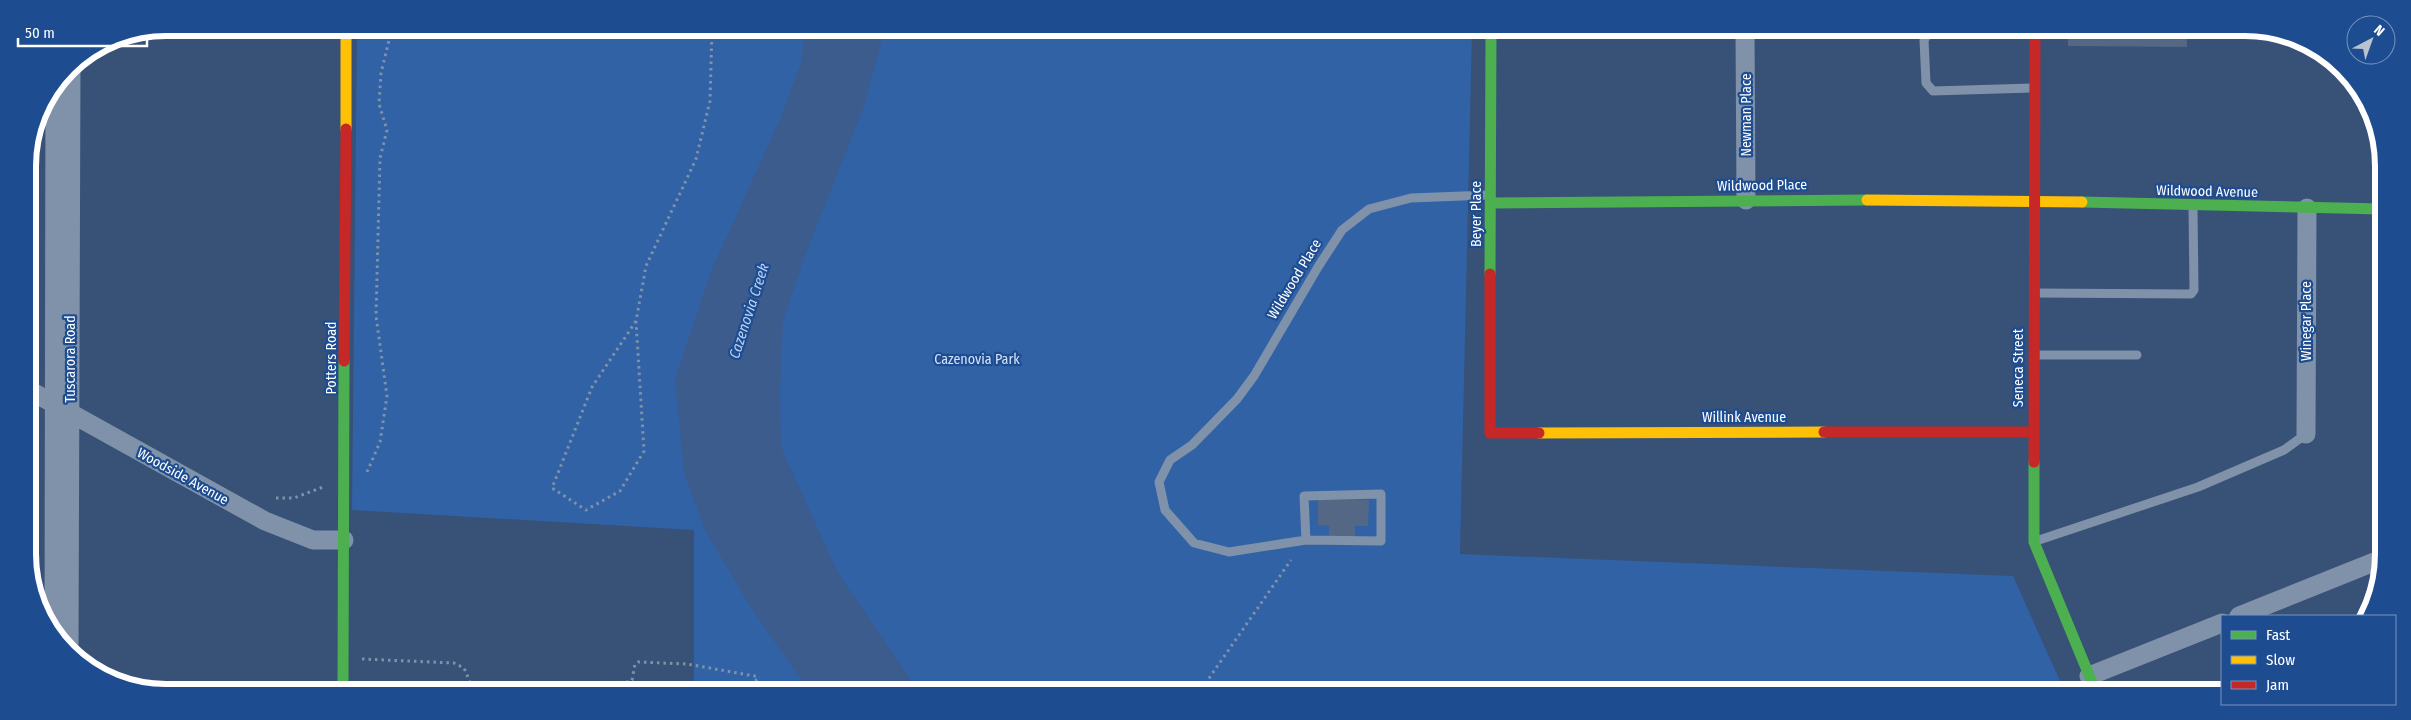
<svg xmlns="http://www.w3.org/2000/svg" width="2411" height="720" font-family="'Fira Sans Condensed',sans-serif">
<style>
.green{fill:#3162a6}
.water{fill:#3c5c8d}
.building{fill:#546886}
.lines{fill:none;stroke-linecap:round;stroke-linejoin:round}
.path{stroke:#7f92a9;stroke-width:3;stroke-dasharray:2.5 4;stroke-linecap:butt}
.lane{stroke:#7f92a9;stroke-width:9}
.street{stroke:#7f92a9;stroke-width:19}
.fast{stroke:#4caf50;stroke-width:11}
.slow{stroke:#ffc107;stroke-width:11}
.jam{stroke:#c62828;stroke-width:11}
.labels{text-anchor:middle;stroke-width:4.5;stroke-linejoin:round;paint-order:stroke}
.street-label{font-size:14px;fill:#fff;stroke:#1d4c91}
.park-label{font-size:14px;fill:#d3e3fa;stroke:#1d4c91}
.water-label{font-size:15px;font-style:italic;fill:#b9d2f5;stroke:#1d4c91}
.rim{fill:none;stroke:#fff;stroke-width:6}
</style>
<rect width="100%" height="100%" fill="#385176"/>
<path class="green" d="M357,28L1472,30L1460,554L2013,576L2065,692L694,689V530L352,510Z"/>
<path class="water" d="M805,29H885L863,109L806,253L783,321L780,390L781,447L837,571L917,689H808L751,608L705,530L684,473L675,379L712,269L781,117L801,63Z"/>
<path class="building" d="M2068,32H2187V47L2068,46Z
M1318,499L1369,500L1368,526H1355V538L1329,537V526L1318,525Z"/>
<g class="lines">
<path class="path" d="M636,321L592,387L552,488L586,510L620,491L644,451L636,321L646,266L696,159L710,101L712,29
M367,472L380,442L387,396L376,316L380,158L387,130L379,104L381,73L392,28
M276,498H294L323,487
M362,659L454,663L464,668L470,682L474,685L507,686L509,689
M550,689L553,685L629,682L632,680L635,664L638,662L687,664L760,677
M745,689L760,677
M1204,690L1205,684L1291,560"/>
<path class="lane" d="M2032,88L1933,91L1926,83L1924,40L1928,34L1935,32L2033,34
M2036,293L2191,294L2194,290L2193,208
M2036,355H2137
M1306,540L1304,496L1381,494V541L1306,540L1229,552L1194,543L1165,510L1159,482L1170,460L1192,445L1237,399L1254,376L1318,267L1342,230L1369,209L1411,198L1488,195
M2036,541L2198,487L2284,450L2306,434"/>
<path class="street" d="M1745,31L1746,200
M29,390L265,521L313,540H344
M2306,434L2307,208
M2239,616L2379,560
M54,626L55,87
M69,652L71,66
M2089,676L2222,623"/>
<path class="fast" d="M2082,202L2381,209
M1491,203L1867,200
M1490,274L1491,30
M2034,462V542L2096,692
M343,688L344,361"/>
<path class="slow" d="M346,129V28
M1867,200L2082,202
M1539,433L1824,432"/>
<path class="jam" d="M1490,274V433H1539
M344,361L346,129
M1824,432H2033
M2034,462L2035,32"/>
</g>
<g class="labels">
<g class="street-label">
<text transform="translate(1746 115) rotate(-90)" y="5">Newman Place</text>
<text transform="translate(1762 185) rotate(-1)" y="5">Wildwood Place</text>
<text transform="translate(2207 191) rotate(1)" y="5">Wildwood Avenue</text>
<text transform="translate(1476 214) rotate(-90)" y="5">Beyer Place</text>
<text transform="translate(1294 279) rotate(-59)" y="5">Wildwood Place</text>
<text transform="translate(2306 321) rotate(-90)" y="5">Winegar Place</text>
<text transform="translate(331 358) rotate(-90)" y="5">Potters Road</text>
<text transform="translate(70 359) rotate(-90)" y="5">Tuscarora Road</text>
<text transform="translate(2018 368) rotate(-90)" y="5">Seneca Street</text>
<text x="1744" y="422">Willink Avenue</text>
<text transform="translate(183 476) rotate(29)" y="5">Woodside Avenue</text>
</g>
<g class="park-label">
<text x="977" y="364">Cazenovia Park</text>
</g>
<g class="water-label">
<text transform="translate(749 311) rotate(-72)" y="5">Cazenovia Creek</text>
</g>
</g>
<path d="M0 0H2411V720H0ZM166 36H2245A130 130 0 0 1 2375 166V554A130 130 0 0 1 2245 684H166A130 130 0 0 1 36 554V166A130 130 0 0 1 166 36Z" fill="#1d4c91" fill-rule="evenodd"/>
<path class="rim" d="M166 36H2245A130 130 0 0 1 2375 166V554A130 130 0 0 1 2245 684H166A130 130 0 0 1 36 554V166A130 130 0 0 1 166 36Z"/>
<rect x="2221" y="615" width="175" height="90" fill="#1d4c91" stroke="#7794bd"/>
<rect x="2231" y="631" width="25" height="8" fill="#4caf50" stroke="#7794bd"/>
<text x="2266" y="640" font-size="15" fill="#ffffff">Fast</text>
<rect x="2231" y="656" width="25" height="8" fill="#ffc107" stroke="#7794bd"/>
<text x="2266" y="665" font-size="15" fill="#ffffff">Slow</text>
<rect x="2231" y="681" width="25" height="8" fill="#c62828" stroke="#7794bd"/>
<text x="2266" y="690" font-size="15" fill="#ffffff">Jam</text>
<g transform="translate(2371 40) rotate(41)"><circle r="24" fill="#1d4c91" stroke="#7794bd"/>
<path d="M0-4L9 19L0 12L-9 19Z" fill="#b9c2cf"/>
<text y="-8" font-size="14" font-weight="bold" text-anchor="middle" fill="#ffffff">N</text>
</g>
<path d="M18 38v8h129v-8" fill="none" stroke="#ffffff" stroke-width="2.5"/>
<text x="25" y="38" font-size="15" fill="#ffffff" stroke="#1d4c91" stroke-width="4" paint-order="stroke">50 m</text>
</svg>
